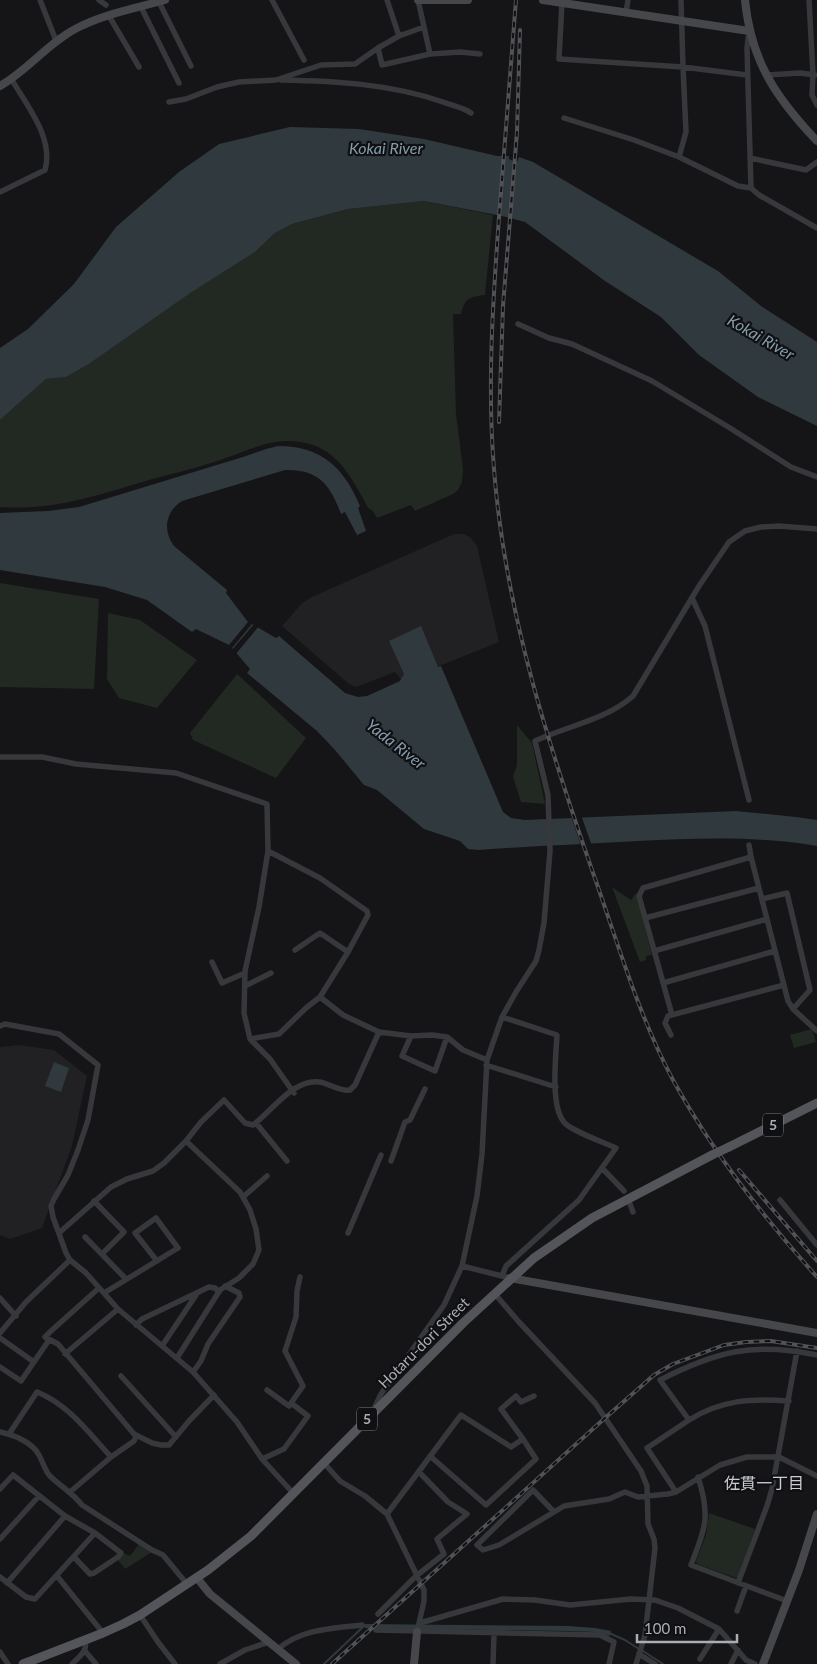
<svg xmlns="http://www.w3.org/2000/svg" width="817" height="1664" font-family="Lato,'Noto Sans JP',sans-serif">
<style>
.built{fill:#212123}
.green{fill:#222822}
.water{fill:#30393e}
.pier{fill:#151517}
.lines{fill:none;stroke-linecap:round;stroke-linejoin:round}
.stream{stroke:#30393e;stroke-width:2}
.street{stroke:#37383b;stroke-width:5.5}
.secondary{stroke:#45474b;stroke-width:8}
.primary{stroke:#53555a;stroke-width:9}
.rail-casing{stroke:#505256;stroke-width:4}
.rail{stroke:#101012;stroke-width:2;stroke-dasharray:5.5;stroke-linecap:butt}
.primary-bridge{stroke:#53555a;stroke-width:9}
.labels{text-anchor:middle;stroke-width:4.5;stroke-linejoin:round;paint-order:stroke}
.shield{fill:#101012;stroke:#7b7f84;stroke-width:1}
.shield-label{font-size:14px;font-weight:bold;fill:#a9aeb5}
.street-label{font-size:15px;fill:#a9aeb5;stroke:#101012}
.water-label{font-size:16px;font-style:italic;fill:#839dac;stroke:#101012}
.neighbourhood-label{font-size:16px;fill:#c9ccd2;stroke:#101012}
</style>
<rect width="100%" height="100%" fill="#151517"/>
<path class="built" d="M454,534H464L471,538L477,546L499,642L402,681L395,672L356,687L349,684L282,626L302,603L312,597Z
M19,1045L54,1050L87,1076L72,1146L42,1228L10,1239L0,1235V1047Z"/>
<path class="green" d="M424,201L493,215L485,295C469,297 465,298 461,314H453L456,414L463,469L462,482L458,490L453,494L415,511L411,505L377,518L372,510L369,509C355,485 342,455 313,445C276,433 249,451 214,462C193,469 170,474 149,480C99,495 52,511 0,507V420L46,379L66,377L89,364L189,294L255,252L275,233L292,224L348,209Z
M0,583L99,599L94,689L0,687Z
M108,613L140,620L197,660L157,708L119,698L107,679Z
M237,674L306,738L276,778L193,740L190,733Z
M517,725L532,743L545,804L521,802L513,777L517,765Z
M612,887L631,900L636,893L652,955L646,956V960L640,962Z
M812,1029L816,1042L794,1048L790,1035Z
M709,1513L755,1529L738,1577L736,1578L697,1564L696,1561L706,1535Z
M139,1544L152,1552L125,1569L118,1560L123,1553L130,1556Z"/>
<path class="water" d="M290,127L359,129L424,139L497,156H509V159L515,162H517L519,157L533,162L718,271L761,306L817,342V426L758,397L699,355L661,317L605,281L525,222L502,216L424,201L348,209L292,224L275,233L255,252L189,294L89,364L66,377L46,379L0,420V348L28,329L74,284L116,227L179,172L219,144Z
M278,446C322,446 344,468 360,506L358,508L366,531L357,535L345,512L341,514C330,484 318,469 285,470L182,501C166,511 162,530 174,546L227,590L226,593L248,622L229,645L196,629L192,632L147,600L105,587L0,570V513L48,511L79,507L243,457L266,449Z
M252,624L276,638L279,636L345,693L358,697L367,696L400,681L404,674L389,641L421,626L438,667L441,666L503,812L511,818L525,820L736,811L796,817L817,820V846C758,836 698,838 638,841C585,844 532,846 479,850L468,849L460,841L424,829L377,790L364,785L335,750L317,731L247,673L250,669L232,648Z
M54,1062L69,1068L61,1092L45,1086Z
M364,1624L568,1626L595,1628L611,1631L610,1636L594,1632L568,1631L365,1628Z"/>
<path class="pier" d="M255,623L259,626L235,655L231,651Z
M581,815L592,846H581L571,816Z"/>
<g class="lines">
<path class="stream" d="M609,1633L625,1640L639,1649
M643,1651L663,1664
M324,1664L364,1626"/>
<path class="street" d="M40,0L55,38V43
M99,0L106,5
M272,0L304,60
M418,0L430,54L460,52L480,54
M681,0L683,67L747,75
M809,0L813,74L812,95L817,105
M159,2L191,66
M562,2L559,59L683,67L686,132L679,157
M141,7L179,83
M626,12L628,0
M109,16L139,67
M749,31L747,48L751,188
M399,36L424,27
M378,48L382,65L430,54
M767,75L800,73L815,75
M281,80C336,81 391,84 443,102C453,106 462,107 471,113
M169,102L186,99L217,87L239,82L276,80L321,65L355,64L378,48L399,36L387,0
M564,118L634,140L679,157L738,186L751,188L759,195L817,228
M750,158L806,170L817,162
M0,192L45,170C54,138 27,106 12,80
M518,324L549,338L572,344L652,381L730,428L791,467L817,477
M692,598L705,626L749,800
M0,757H42L76,764L176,773L267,804L268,851L259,907L245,971L244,1013L250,1039L270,1059L294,1093
M749,845L751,857L788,1001L793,1009L817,1031
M762,899L787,893L810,990L793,1009
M645,918L759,888
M295,950L320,933L348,952
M654,951L767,919
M212,962L222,983L245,973
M663,983L775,951
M245,986L271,973
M320,997L343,1015L379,1032L411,1036L432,1035L447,1037L463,1050L487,1060
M672,1015L639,896L643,888L751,857
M502,1017L557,1035C556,1056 549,1112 567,1125C577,1133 603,1142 616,1148L579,1200L506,1266L502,1276
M0,1026L5,1024L59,1034L98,1065L88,1120L78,1150L68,1175L54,1199L51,1206L53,1217L66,1253L70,1260L86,1273L118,1309L193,1372L237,1422L262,1459L293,1493
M671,1035L665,1023L668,1016L784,985
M411,1036L402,1056L435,1071L447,1037
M250,1039L279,1034L306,1008L320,997L348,952L368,915L367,911L320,878L268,851
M486,1065L556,1087
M256,1123L287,1161
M391,1161L405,1122L410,1120L425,1089
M602,1168L624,1191
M243,1197L267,1176
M780,1200L817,1245
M94,1201L124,1232L102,1254
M630,1204L633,1212
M59,1233L111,1187L127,1179L153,1171L164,1163L186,1141L201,1122L224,1100L245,1123L253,1125C273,1110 294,1078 320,1082C330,1084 341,1092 350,1090L355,1085L379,1032
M348,1233L381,1155
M85,1237L126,1279
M462,1266L506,1277
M99,1288L51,1331L45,1337L58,1344L134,1434L152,1443L161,1445H169L189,1421L214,1395
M104,1293L178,1248L156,1218L135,1233L157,1261
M494,1293L519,1322L595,1403L641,1471L647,1486L648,1524L654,1539L655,1548L645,1635L636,1664
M0,1298L16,1316
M136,1325L142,1319L209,1287L215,1288L219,1292
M0,1333L26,1302L70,1260
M0,1338L34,1362
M162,1346L196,1295
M65,1354L118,1309
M177,1358L220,1290L239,1278L253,1264L259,1250L256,1229L250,1210L240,1192L186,1141
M0,1367L21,1381L49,1340
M193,1372L201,1361L208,1344L240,1297L239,1293L225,1286
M121,1376L176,1437
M267,1390L289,1406L291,1403
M373,1411L381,1394L444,1305L462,1266L477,1196L482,1154L487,1060L502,1017L516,992L536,961L539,950L544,923L550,851L548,795L535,741C567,726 606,720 633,696L699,586L729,542L745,531L761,527L779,526L817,529
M689,1420C721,1400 752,1398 789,1401
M0,1432C14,1435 32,1442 39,1455C43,1462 45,1471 50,1476C60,1486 73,1493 82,1505L152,1550L163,1555L187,1584
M9,1434L37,1392C69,1405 88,1432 111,1457
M523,1439L501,1409L516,1396L521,1402L534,1396
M262,1459L284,1449L308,1416L291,1403L303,1386L285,1351L296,1317L297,1291L300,1277
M323,1462L340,1481L365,1496L387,1514L424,1590V1601L417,1632
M698,1477C711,1517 705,1528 691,1565L787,1601
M0,1489L13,1475L65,1516L95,1533L121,1553L118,1557L94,1573L90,1574L74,1557
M70,1492L111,1457L134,1441L136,1436
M676,1492L647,1448L689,1420L660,1380C717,1351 753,1342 817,1355
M554,1512L533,1490L477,1545L483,1550L499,1545L564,1506L609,1499L625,1492L638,1497L668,1494L676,1492L720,1465L747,1457H779L817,1476
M387,1514L461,1415L511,1447L523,1439L536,1459L486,1505L430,1456
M0,1539L39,1496
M57,1576L103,1633
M0,1577L26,1597L35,1599L95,1533
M7,1583L65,1516
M738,1583L767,1506L772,1489L797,1351
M737,1611L746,1586
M378,1614L416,1576L444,1554L437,1539L467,1514L448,1502L419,1472
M140,1615L158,1642L175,1664
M420,1623L503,1599L535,1600L570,1605L631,1599L655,1600L678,1608L719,1629L746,1660L755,1664
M376,1630L600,1635L614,1642L609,1664
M278,1649C301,1629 333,1628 362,1625
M85,1651L96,1664
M0,1652L8,1664
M639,1654L655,1664
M700,1659L719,1629
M72,1664C80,1656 88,1651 85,1640
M220,1664L245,1650L269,1642
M493,1664L494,1634
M731,1664L738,1650"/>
<path class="secondary" d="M418,0H468
M543,0L749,31
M745,0C751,61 776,98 817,141
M0,86C28,70 48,43 77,28C104,14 136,8 165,0
M510,1278L817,1333
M197,1578L210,1594L296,1664
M414,1664L417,1632
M763,1664L799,1570L817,1514"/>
<path class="primary" d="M729,1147L817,1103
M23,1664L103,1633L123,1624L140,1615L208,1570L251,1536L463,1323L534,1258L592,1218L712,1155"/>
<defs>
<path id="rail" d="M516,0C510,72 505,145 499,217C493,301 487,385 494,469C505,614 551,753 599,890C621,954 641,1020 673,1080C712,1151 763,1217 817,1277
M499,422L503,306L517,132L520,30
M739,1170L817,1261
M332,1664L605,1418L654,1375L673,1364L724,1345L746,1342L771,1341L817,1348"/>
</defs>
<use href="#rail" class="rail-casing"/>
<use href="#rail" class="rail"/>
<path class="primary-bridge" d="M712,1155L729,1147"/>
</g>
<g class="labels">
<g class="shield">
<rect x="763" y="1113.5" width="20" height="23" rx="4"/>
<rect x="357" y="1407.5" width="20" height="23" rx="4"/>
</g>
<g class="shield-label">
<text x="773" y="1130">5</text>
<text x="367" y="1424">5</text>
</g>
<g class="street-label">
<text transform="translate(424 1343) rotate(-45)" y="5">Hotaru-dori Street</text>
</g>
<g class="water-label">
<text x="386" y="154">Kokai River</text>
<text transform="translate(761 337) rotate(30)" y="6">Kokai River</text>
<text transform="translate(396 744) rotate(38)" y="6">Yada River</text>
</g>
<g class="neighbourhood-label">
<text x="764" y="1489">佐貫一丁目</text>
</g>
</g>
<path d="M637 1634v8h100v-8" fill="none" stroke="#a9aeb5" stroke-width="2.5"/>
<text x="644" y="1634" font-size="15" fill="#a9aeb5" stroke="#101012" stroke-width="4" paint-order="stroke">100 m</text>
</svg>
